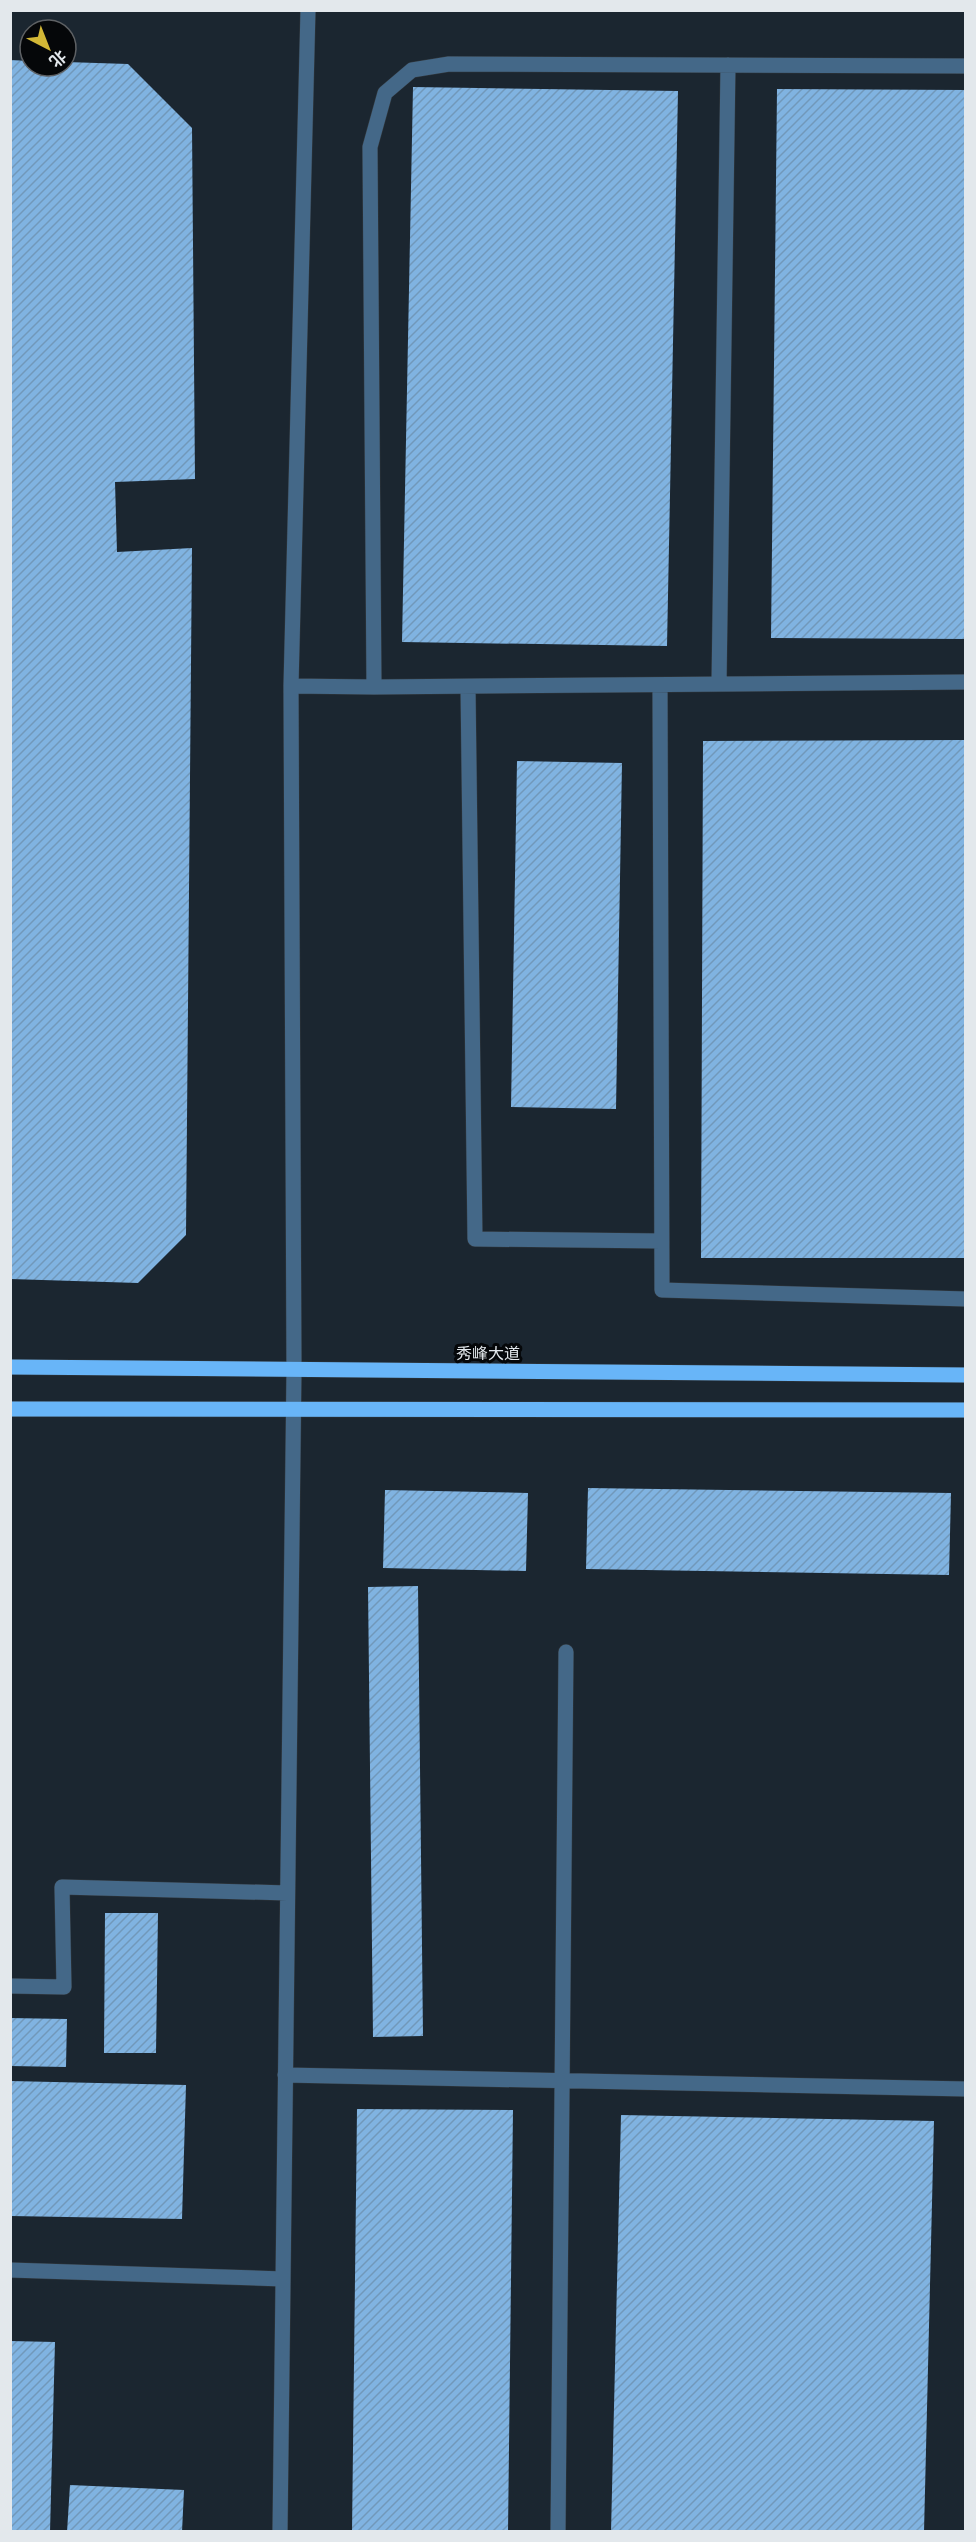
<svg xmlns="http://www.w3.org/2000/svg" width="976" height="2542" font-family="'Work Sans','Noto Sans SC',sans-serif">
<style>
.built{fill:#1b2630;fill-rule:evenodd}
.building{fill:url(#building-hatch)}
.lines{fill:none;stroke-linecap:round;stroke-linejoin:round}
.minor-casing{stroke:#33393e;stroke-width:16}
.major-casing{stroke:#33393e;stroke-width:16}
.minor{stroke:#446888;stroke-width:15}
.major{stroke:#68b5f8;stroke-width:15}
.labels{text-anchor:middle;stroke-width:6;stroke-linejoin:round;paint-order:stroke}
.street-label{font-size:16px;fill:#e3e8ec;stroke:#050709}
</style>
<defs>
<pattern id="building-hatch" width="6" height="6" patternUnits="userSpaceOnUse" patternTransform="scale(1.5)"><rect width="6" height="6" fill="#80b3e1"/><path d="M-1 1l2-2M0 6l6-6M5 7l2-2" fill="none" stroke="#7198ba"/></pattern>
</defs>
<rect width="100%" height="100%" fill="#161c22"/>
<path class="built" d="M11,11H965V2531H11ZM30,30H66V66H30Z"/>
<path class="building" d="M10,60L30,61V66H66V62L128,64L192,128L195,479L115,482L117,552L192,548L186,1235L138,1283L10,1279Z
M413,87L678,91L667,646L402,642Z
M777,89L966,90V639L771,638Z
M966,740V1258H701L703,741Z
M517,761L622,763L616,1109L511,1107Z
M588,1488L951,1493L949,1575L586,1569Z
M385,1490L528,1493L526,1571L383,1568Z
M418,1586L423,2036L373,2037L368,1587Z
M105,1913H158L156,2053H104Z
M10,2018L67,2019L66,2067L10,2066Z
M10,2081L186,2085L182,2219L10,2216Z
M357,2109L513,2110L508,2532H352Z
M621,2115L934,2121L924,2532H611Z
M10,2341L55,2342L50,2532H10Z
M70,2485L184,2490L182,2532H67Z"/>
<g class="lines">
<defs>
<path id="minor" d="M719,684L728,65
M660,685L662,1290L966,1299
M291,686L374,687L966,682
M374,687L370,147L385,93L412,70L449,64L966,66
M468,687L475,1239L661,1241
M10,1986L64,1987L62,1887L287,1893
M285,2075L966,2089
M10,2270L283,2279
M280,2532L294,1370L291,686L308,10
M558,2532L566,1652"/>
<path id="major" d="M10,1367L966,1375
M10,1409L966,1410"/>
</defs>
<use href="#minor" class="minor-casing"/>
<use href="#major" class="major-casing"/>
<use href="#minor" class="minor"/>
<use href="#major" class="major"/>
</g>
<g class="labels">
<g class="street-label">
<text x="488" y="1359">秀峰大道</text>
</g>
</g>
<rect width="976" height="2542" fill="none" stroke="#e3e8ec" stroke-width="24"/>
<g transform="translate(48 48) rotate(138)"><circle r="28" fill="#050709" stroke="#5e6164" stroke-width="1.5"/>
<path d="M0-4.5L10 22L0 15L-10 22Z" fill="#d2b736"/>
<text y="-9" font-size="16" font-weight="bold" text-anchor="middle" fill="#e3e8ec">北</text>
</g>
</svg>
